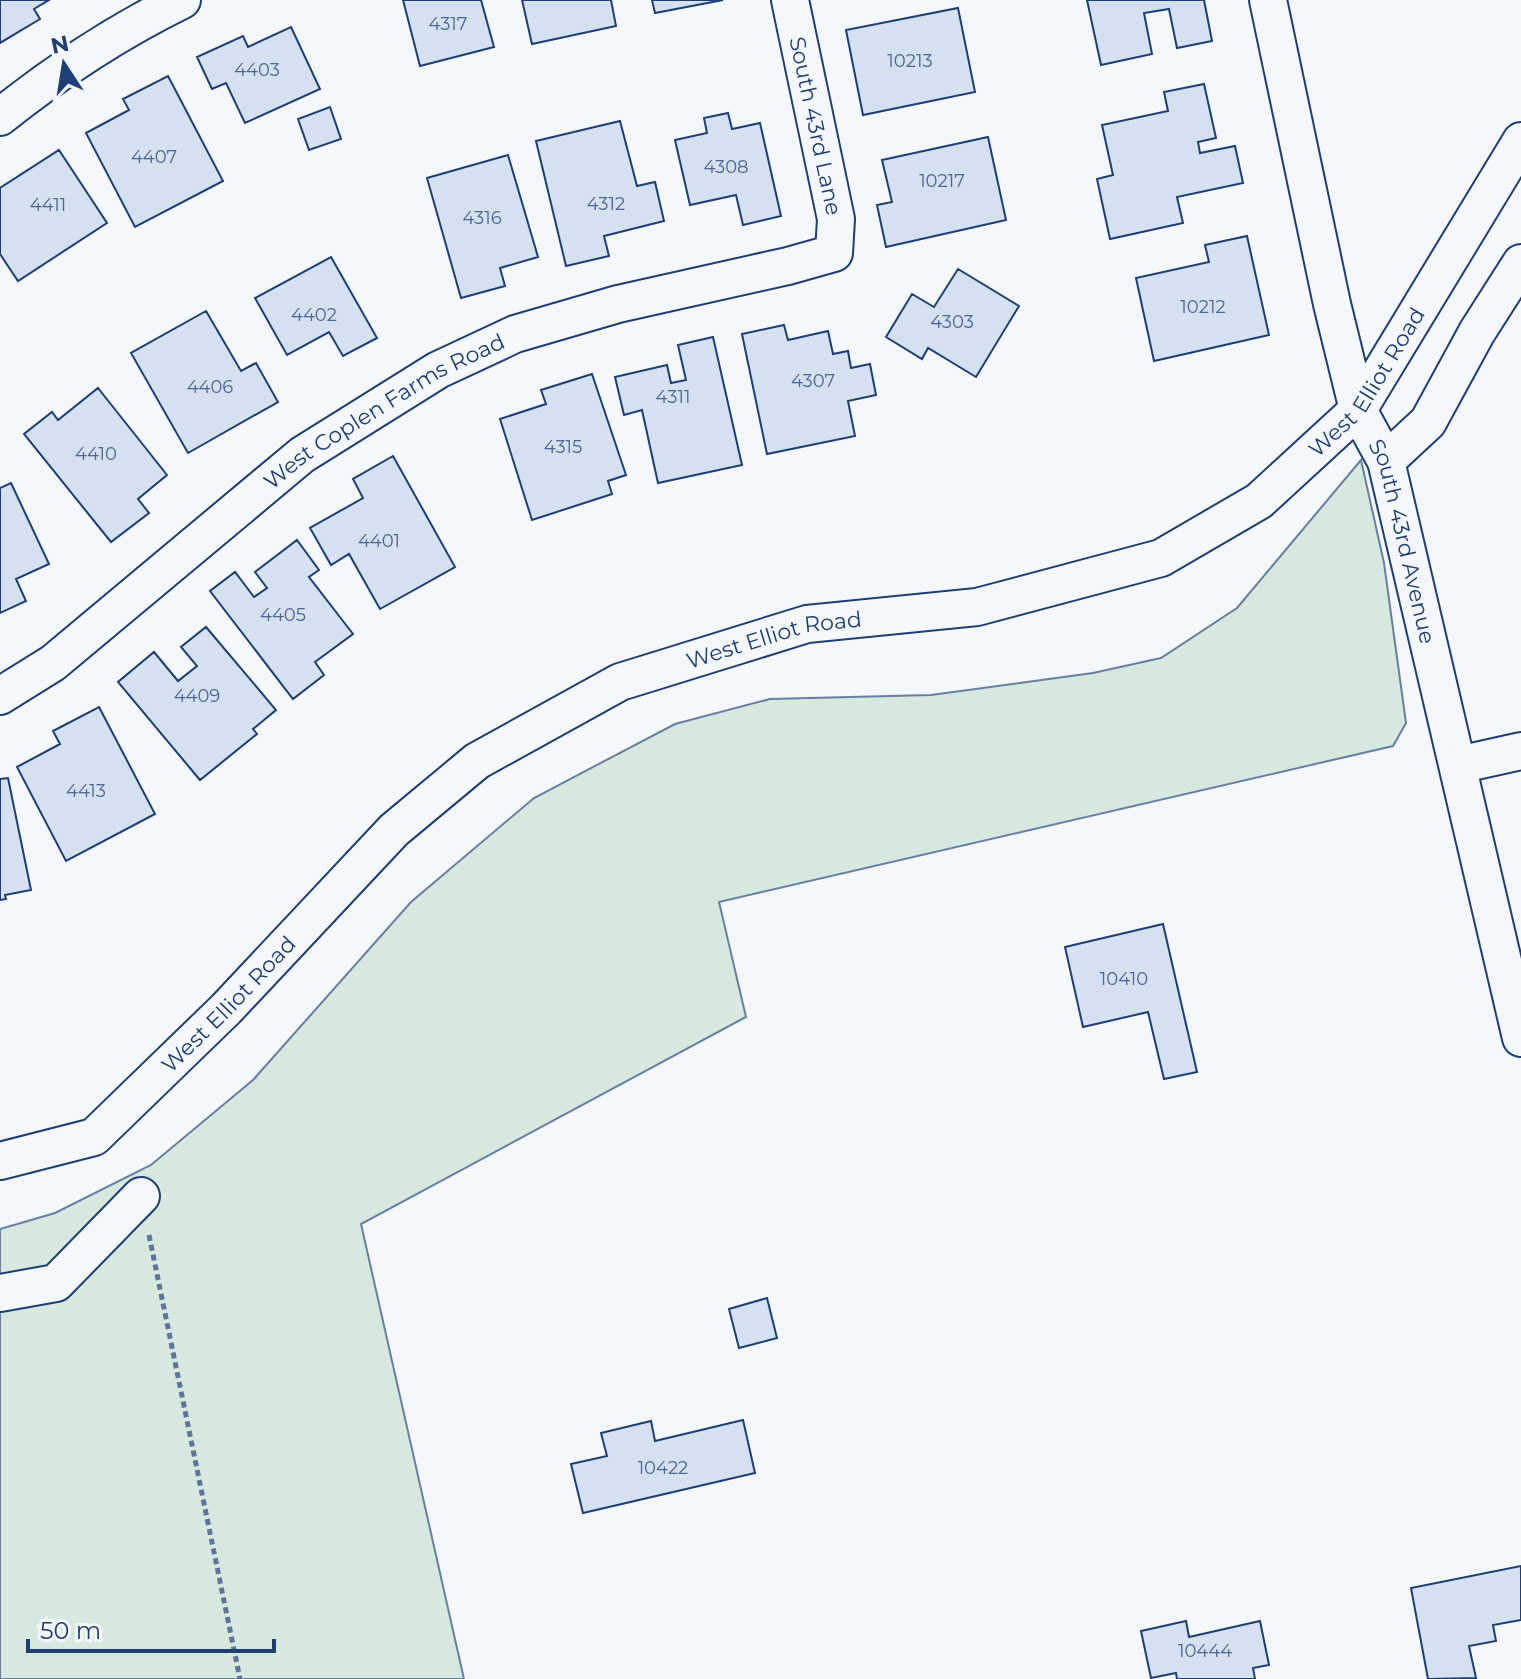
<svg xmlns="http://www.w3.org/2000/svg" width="1521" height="1679" font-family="Montserrat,sans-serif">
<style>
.green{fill:#d7e8df;stroke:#687fa3;stroke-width:2}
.building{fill:#d5e0f0;stroke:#1d3f73;stroke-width:2}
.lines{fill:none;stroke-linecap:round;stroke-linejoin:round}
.minor-casing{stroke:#1d3f73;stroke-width:40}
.path{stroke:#5e769c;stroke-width:5;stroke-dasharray:6 4;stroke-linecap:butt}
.minor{stroke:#f4f7fb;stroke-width:36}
.labels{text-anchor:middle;stroke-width:6;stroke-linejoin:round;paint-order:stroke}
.number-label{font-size:18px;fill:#4b6792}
.street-label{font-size:22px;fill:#1d3f73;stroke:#f4f7fb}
</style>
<rect width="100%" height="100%" fill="#f4f7fb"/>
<path class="green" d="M1361,460L1384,563L1406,723L1393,746L719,902L746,1017L361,1224L464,1679H0V1229L55,1213L151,1165L253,1080L411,902L534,798L675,724L770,699L931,695L1093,673L1161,658L1237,608Z"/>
<path class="building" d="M0,0H49L34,9L40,19L0,43Z
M403,0H481L494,47L420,66Z
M522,0H611L616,26L532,44Z
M652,0H723L655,13Z
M1087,0H1204L1212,41L1177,48L1169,9L1144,13L1152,54L1101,65Z
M958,8L975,92L863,115L846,30Z
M291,27L320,89L245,123L226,83L212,89L197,57L243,36L248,47Z
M168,76L223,181L135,227L86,133L129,110L123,99Z
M1204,84L1216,138L1198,142L1200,153L1235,146L1243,183L1177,197L1183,223L1110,239L1097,179L1113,175L1102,125L1168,111L1164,92Z
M330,107L341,139L309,150L298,119Z
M728,113L732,129L760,123L781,216L743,225L736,195L690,205L675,140L707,133L704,118Z
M620,121L637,186L655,182L664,221L604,236L609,256L566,266L536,141Z
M988,137L1006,220L886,247L877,205L892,202L882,160Z
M59,150L107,223L18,281L0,254V188Z
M508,155L538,257L500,268L505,286L461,298L427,178Z
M1247,236L1269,335L1154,361L1136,278L1209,262L1205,245Z
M331,257L377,338L343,356L329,332L287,355L255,298Z
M958,269L1019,306L976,377L928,348L922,359L886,337L912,294L934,307Z
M206,311L241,371L256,363L278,402L188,453L131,353Z
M784,325L788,340L828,331L833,354L848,351L851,368L870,364L876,395L848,401L855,436L767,454L742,334Z
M713,337L742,465L658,483L642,410L624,415L615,377L667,365L671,383L686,380L678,345Z
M592,374L626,475L608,481L612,494L532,520L500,419L546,404L541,390Z
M98,388L167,475L138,499L149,513L111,542L24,434L52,412L58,420Z
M393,456L455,567L380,609L349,554L331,565L310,528L363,498L353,479Z
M11,483L49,564L16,579L26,601L0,613V488Z
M297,540L319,570L309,577L353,634L315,662L324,675L293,699L210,591L235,572L254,597L267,588L255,572Z
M206,627L276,710L253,729L257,734L200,780L118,682L154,652L178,681L197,666L181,647Z
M99,707L155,814L66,861L17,767L60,744L53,731Z
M8,778L31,890L5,895L6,899L0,900V779Z
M1163,924L1197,1072L1164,1079L1148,1012L1083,1027L1065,947Z
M767,1298L777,1338L739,1348L729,1309Z
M743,1420L755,1473L583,1513L571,1464L607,1456L601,1433L651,1421L655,1441Z
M1521,1566V1620L1493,1625L1496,1641L1469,1646L1476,1678L1428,1679L1411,1588Z
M1186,1621L1189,1637L1260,1621L1269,1665L1253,1668L1255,1679H1177L1176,1673L1151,1678L1141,1631Z"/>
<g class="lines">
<defs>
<g id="minor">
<path id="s1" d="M1268,0L1332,304L1358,410L1386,461L1521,1038"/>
<path d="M0,117C56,72 117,32 182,0"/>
<path d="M1386,461L1428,422L1477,332L1521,263"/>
<path id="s2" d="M0,696L53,663L302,455L438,370L515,334L618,304L788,266L834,253L836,219L790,0"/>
<path d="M1458,765L1521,751"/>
<path id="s3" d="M0,1161L94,1137L226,1009L394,830L477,761L620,682L807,624L977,607L1161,558L1259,501L1358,410L1521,141"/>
<path d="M0,1293L56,1283L141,1196"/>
</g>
</defs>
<use href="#minor" class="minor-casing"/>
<path class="path" d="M149,1235L240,1679"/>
<use href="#minor" class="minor"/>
</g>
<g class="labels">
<g class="number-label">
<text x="448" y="30">4317</text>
<text x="910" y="67">10213</text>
<text x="257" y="76">4403</text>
<text x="154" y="163">4407</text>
<text x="726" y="173">4308</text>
<text x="942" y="187">10217</text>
<text x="606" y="210">4312</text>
<text x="48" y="211">4411</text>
<text x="482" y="224">4316</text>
<text x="1203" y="313">10212</text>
<text x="314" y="321">4402</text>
<text x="952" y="328">4303</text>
<text x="813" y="387">4307</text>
<text x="210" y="393">4406</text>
<text x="673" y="403">4311</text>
<text x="563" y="453">4315</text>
<text x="96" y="460">4410</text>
<text x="379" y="547">4401</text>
<text x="283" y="621">4405</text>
<text x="197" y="702">4409</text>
<text x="86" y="797">4413</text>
<text x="1124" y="985">10410</text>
<text x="663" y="1474">10422</text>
<text x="1205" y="1657">10444</text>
</g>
<g class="street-label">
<text transform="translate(816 126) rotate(78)" y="8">South 43rd Lane</text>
<text dy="8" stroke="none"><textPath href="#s3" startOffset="1630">West Elliot Road</textPath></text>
<text dy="8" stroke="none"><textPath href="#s2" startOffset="480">West Coplen Farms Road</textPath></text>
<text dy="8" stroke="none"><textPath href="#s1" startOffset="560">South 43rd Avenue</textPath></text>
<text dy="8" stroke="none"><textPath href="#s3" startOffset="958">West Elliot Road</textPath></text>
<text dy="8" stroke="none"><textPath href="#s3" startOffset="286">West Elliot Road</textPath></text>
</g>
</g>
<g transform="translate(64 64) rotate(348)" stroke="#f4f7fb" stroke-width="6" paint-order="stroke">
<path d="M0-6L14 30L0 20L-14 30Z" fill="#1d3f73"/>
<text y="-12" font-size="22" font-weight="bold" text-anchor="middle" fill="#1d3f73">N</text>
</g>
<path d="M28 1639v12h246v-12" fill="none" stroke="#1d3f73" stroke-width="4"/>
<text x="40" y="1639" font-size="24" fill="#1d3f73" stroke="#f4f7fb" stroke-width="6" paint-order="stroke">50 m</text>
</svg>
